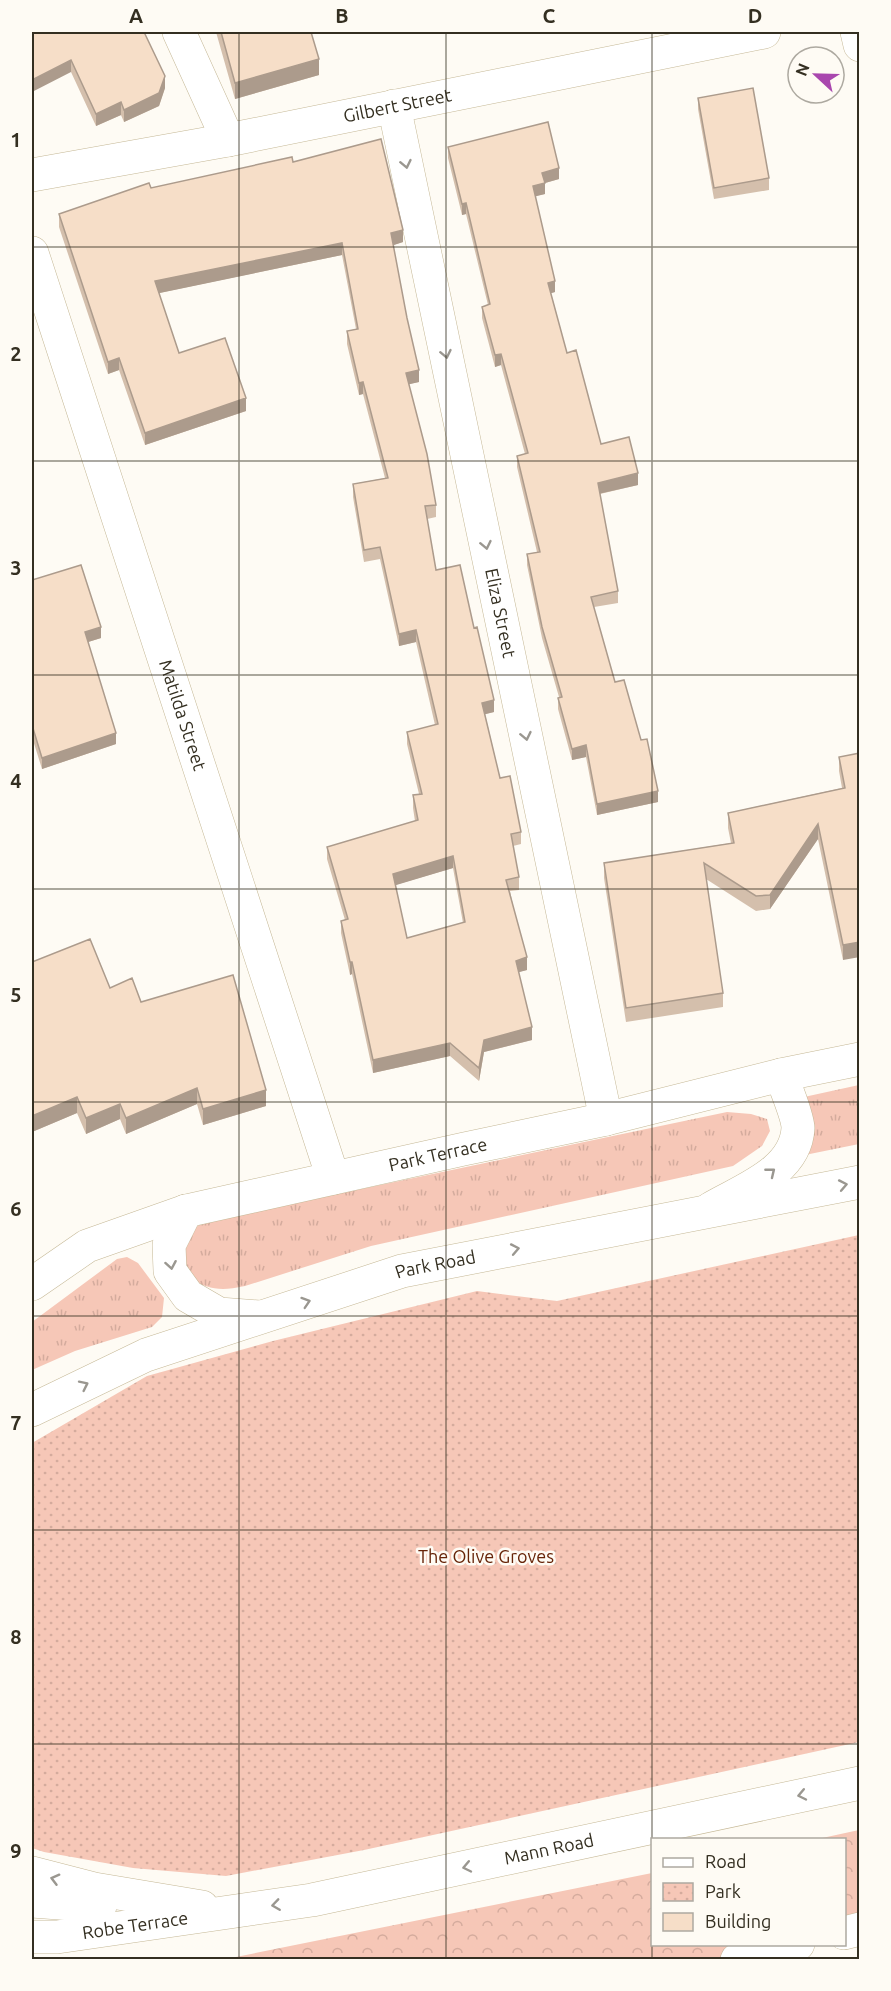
<svg xmlns="http://www.w3.org/2000/svg" width="891" height="1991" font-family="Ubuntu,sans-serif">
<style>
.grass{fill:url(#grass-tufts)}
.forest{fill:url(#forest-crowns)}
.park{fill:url(#park-dots)}
.lines{fill:none;stroke-linecap:round;stroke-linejoin:round}
.minor-casing{stroke:#c5b896;stroke-width:34}
.highway-casing{stroke:#c5b896;stroke-width:34}
.minor{stroke:#fff;stroke-width:33}
.highway{stroke:#fff;stroke-width:33}
.wall{fill:#d4bfac;fill-rule:evenodd}
.shaded-wall{fill:#ac9b8c}
.building{fill:#f6dec8;stroke:#ac9b8c;stroke-width:1.5;fill-rule:evenodd}
.oneway{stroke:#9a9790}
.grid{fill:none;stroke:#342f21;stroke-width:1.5;stroke-opacity:0.55}
.labels{text-anchor:middle;stroke-width:5;stroke-linejoin:round;paint-order:stroke}
.street-label{font-size:18px;fill:#342f21;stroke:#fefbf4}
.park-label{font-size:18px;fill:#672408;stroke:#fefbf4}
.neatline{fill:none;stroke:#342f21;stroke-width:2}
.grid-label{font-size:20px;text-anchor:middle;font-weight:bold;fill:#342f21}
</style>
<defs>
<pattern id="grass-tufts" width="24" height="20" patternUnits="userSpaceOnUse" patternTransform="scale(1.5)"><rect width="24" height="20" fill="#f6c7b7"/><path d="M3 7l-1-3M5 7V3M7 7l1-3M15 17l-1-3M17 17v-4M19 17l1-3" fill="none" stroke="#d4ab9d"/></pattern>
<pattern id="forest-crowns" width="20" height="18" patternUnits="userSpaceOnUse" patternTransform="scale(1.5)"><rect width="20" height="18" fill="#f6c7b7"/><path d="M2 6a3 3 0 1 1 6 0M12 15a3 3 0 1 1 6 0" fill="none" stroke="#d4ab9d"/></pattern>
<pattern id="park-dots" width="8" height="8" patternUnits="userSpaceOnUse" patternTransform="scale(1.5)"><rect width="8" height="8" fill="#f6c7b7"/><path d="M2 2h.1M6 6h.1" fill="none" stroke="#d4ab9d" stroke-width="1.8" stroke-linecap="round"/></pattern>
</defs>
<rect width="100%" height="100%" fill="#fefbf4"/>
<path class="grass" d="M859,1085V1144L795,1157L804,1097Z
M727,1112L751,1114L767,1119L770,1131L762,1146L733,1166L371,1246L245,1286C218,1292 211,1289 186,1278L181,1242L188,1232L204,1222Z
M127,1257L138,1263L164,1298L162,1317L152,1327L75,1351L32,1370V1322L117,1259Z"/>
<path class="forest" d="M859,1830V1929L845,1933L844,1840H813Z
M652,1873V1944L798,1945L737,1960H221Z"/>
<path class="park" d="M859,1235V1742L364,1850L226,1876L133,1868L44,1852L32,1848V1443L147,1376L273,1341L477,1291L557,1301Z"/>
<g class="lines">
<defs>
<g id="minor">
<path d="M179,32L228,140"/>
<path d="M857,32L860,45"/>
<path id="s1" d="M394,106L606,1119"/>
<path id="s2" d="M32,175L228,140L764,32"/>
<path id="s3" d="M32,253L333,1178"/>
<path d="M710,1209C742,1190 796,1172 798,1128C798,1117 785,1086 781,1075"/>
<path d="M186,1211L169,1245L170,1271L188,1296L219,1314L259,1317"/>
<path id="s4" d="M32,1284L87,1246L186,1211L464,1149L606,1119L781,1075L860,1059"/>
<path d="M844,1933L860,1929"/>
<path d="M737,1960L798,1944"/>
</g>
<g id="highway">
<path id="s5" d="M32,1410L146,1355L402,1271L860,1182"/>
<path d="M32,1873L94,1889L202,1907"/>
<path d="M32,1901L100,1906"/>
<path id="s6" d="M32,1937H57L312,1900L860,1783"/>
</g>
</defs>
<use href="#minor" class="minor-casing"/>
<use href="#highway" class="highway-casing"/>
<use href="#minor" class="minor"/>
<use href="#highway" class="highway"/>
</g>
<path class="wall" d="M32,32L165,88L159,106L124,122L121,115L96,126L71,72Z
M216,32H311L319,75L235,99Z
M698,98L769,178V190L714,199L698,109Z
M448,147L559,179L545,183V194L535,196L555,292L551,293L567,353L601,444L638,485L600,494L618,591V603L594,607L615,682L658,802L597,815L586,757L572,760L558,709V698L559,697L542,638L527,565V554L537,552L517,467V456L525,454L501,365L495,367L482,318V307L488,305L466,214L462,215L448,158Z
M293,162L403,242L393,245L419,382L409,384L436,505V517L427,519L436,570L474,628L494,712L485,714L500,778L521,832V844L513,846L519,877V890L510,891L527,970L518,972L532,1040L484,1052L479,1081L450,1056L373,1073L352,974L350,975L341,933V921L345,920L327,859V847L415,821L413,808V795L419,794L407,744V732L435,725L416,642L399,646L380,559L364,562L353,497V484L385,478L363,394L359,395L347,344V331L356,329L342,255L159,293L179,353L246,411L145,445L119,370L108,374L59,227V214L151,188ZM453,868L463,923L407,938L395,885Z
M32,580L101,638L88,642L116,744L42,769L32,737Z
M860,753L843,960L818,839L770,909L756,911L706,879L723,993V1007L626,1022L604,878V863L731,843L728,828V813L842,788L839,771V757Z
M32,962L110,988L141,1002L266,1106L203,1125L197,1104L126,1134L120,1119L86,1134L77,1113L32,1132Z"/>
<path class="shaded-wall" d="M319,59V75L235,99V83Z
M71,60V72L32,92V80Z
M165,76V88L159,106L124,122V110Z
M121,102V115L96,126V114Z
M559,168V179L545,183V194L533,197V186L542,173Z
M466,203V214L462,215V204Z
M403,230V242L391,246V233Z
M342,243V255L155,294V281Z
M555,281V292L548,294V283Z
M501,354V365L495,367V355Z
M119,358V370L108,374V362Z
M419,370V382L406,385V373Z
M363,382V394L359,395V383Z
M246,398V411L145,445V433Z
M638,473V485L598,494V483Z
M101,627V638L85,643V632Z
M416,630V642L399,646V634Z
M494,700V712L482,715V703Z
M116,733V744L42,769V758Z
M586,745V757L572,760V749Z
M658,791V802L597,815V804Z
M818,824V839L770,909V895Z
M453,856V868L393,886V874Z
M860,942V957L843,960V945Z
M527,957V970L516,973V961Z
M350,962H352V974L350,975Z
M532,1027V1040L484,1052L479,1081V1068L484,1040Z
M450,1043V1056L373,1073V1060Z
M197,1088V1104L126,1134V1118Z
M266,1090V1106L203,1125V1109Z
M77,1097V1113L32,1132V1116Z
M120,1104V1119L86,1134V1118Z"/>
<path class="building" d="M32,32H144L165,76L159,93L124,110L121,102L96,114L71,60L32,80Z
M221,32H311L319,59L235,83Z
M753,88L769,178L714,188L698,98Z
M548,122L559,168L542,173L545,183L533,186L555,281L548,283L567,353L576,350L601,444L629,437L638,473L598,483L618,591L591,597L615,682L624,680L641,740L647,739L658,791L597,804L586,745L572,749L558,698L562,697L542,627L527,554L540,552L517,456L528,453L501,354L495,355L482,307L490,304L466,203L462,204L448,147Z
M381,139L403,230L391,233L407,318L419,370L406,373L427,454L436,505L425,506L436,570L460,565L474,628L477,627L494,700L482,703L500,778L510,776L521,832L511,834L519,877L506,880L527,957L516,961L532,1027L484,1040L479,1068L450,1043L373,1060L352,962H350L341,921L348,919L327,847L418,820L413,795L422,794L407,732L438,724L416,630L399,634L380,547L364,550L353,484L388,478L363,382L359,383L347,331L358,329L342,243L155,281L179,353L225,338L246,398L145,433L119,358L108,362L59,214L149,183L151,188L292,157L293,162ZM453,856L465,922L407,938L393,874Z
M81,565L101,627L85,632L116,733L42,758L32,725V580Z
M860,753V942L843,945L818,824L770,895L756,896L704,863L723,993L626,1008L604,863L734,843L728,813L845,788L839,757Z
M90,939L110,988L132,978L141,1002L233,975L266,1090L203,1109L197,1088L126,1118L120,1104L86,1118L77,1097L32,1116V962Z"/>
<defs><path id="oneway-chevron" d="M-2-3.5L2.5 0L-2 3.5" fill="none" stroke-width="1.6" stroke-linecap="round" stroke-linejoin="round" transform="scale(1.5)"/></defs>
<g class="oneway">
<use href="#oneway-chevron" transform="translate(406 164) rotate(78)"/>
<use href="#oneway-chevron" transform="translate(446 354) rotate(78)"/>
<use href="#oneway-chevron" transform="translate(486 545) rotate(78)"/>
<use href="#oneway-chevron" transform="translate(526 736) rotate(78)"/>
<use href="#oneway-chevron" transform="translate(771 1172) rotate(-39)"/>
<use href="#oneway-chevron" transform="translate(843 1185) rotate(-11)"/>
<use href="#oneway-chevron" transform="translate(515 1249) rotate(-11)"/>
<use href="#oneway-chevron" transform="translate(171 1265) rotate(80)"/>
<use href="#oneway-chevron" transform="translate(306 1302) rotate(-18)"/>
<use href="#oneway-chevron" transform="translate(84 1385) rotate(-26)"/>
<use href="#oneway-chevron" transform="translate(802 1795) rotate(168)"/>
<use href="#oneway-chevron" transform="translate(467 1867) rotate(168)"/>
<use href="#oneway-chevron" transform="translate(55 1879) rotate(-165)"/>
<use href="#oneway-chevron" transform="translate(276 1905) rotate(172)"/>
</g>
<path class="grid" d="M239,32V1960M446,32V1960M652,32V1960M32,247H860M32,461H860M32,675H860M32,889H860M32,1102H860M32,1316H860M32,1530H860M32,1744H860"/>
<g class="labels">
<g class="street-label">
<text dy="6" stroke="none"><textPath href="#s2" startOffset="372">Gilbert Street</textPath></text>
<text dy="6" stroke="none"><textPath href="#s1" startOffset="518">Eliza Street</textPath></text>
<text dy="6" stroke="none"><textPath href="#s3" startOffset="486">Matilda Street</textPath></text>
<text dy="6" stroke="none"><textPath href="#s4" startOffset="430">Park Terrace</textPath></text>
<text dy="6" stroke="none"><textPath href="#s5" startOffset="430">Park Road</textPath></text>
<text dy="6" stroke="none"><textPath href="#s6" startOffset="525">Mann Road</textPath></text>
<text dy="6" stroke="none"><textPath href="#s6" startOffset="104">Robe Terrace</textPath></text>
</g>
<g class="park-label">
<text x="486" y="1563">The Olive Groves</text>
</g>
</g>
<rect width="891" height="1991" fill="none" stroke="#fefbf4" stroke-width="66"/>
<rect x="651" y="1838" width="195" height="108" fill="#fefbf4" stroke="#ada9a0" stroke-width="1.5"/>
<rect x="663" y="1858" width="30" height="9" fill="#ffffff" stroke="#ada9a0" stroke-width="1.5"/>
<text x="705" y="1868" font-size="18" fill="#342f21">Road</text>
<rect x="663" y="1883" width="30" height="18" fill="url(#park-dots)" stroke="#ada9a0" stroke-width="1.5"/>
<text x="705" y="1898" font-size="18" fill="#342f21">Park</text>
<rect x="663" y="1913" width="30" height="18" fill="#f6dec8" stroke="#ada9a0" stroke-width="1.5"/>
<text x="705" y="1928" font-size="18" fill="#342f21">Building</text>
<g transform="translate(816 75) rotate(292)"><circle r="28" fill="#fefbf4" stroke="#ada9a0" stroke-width="1.5"/>
<path d="M0-4.5L10 22L0 15L-10 22Z" fill="#a947ae"/>
<text y="-9" font-size="16" font-weight="bold" text-anchor="middle" fill="#342f21">N</text>
</g>
<rect x="33" y="33" width="825" height="1925" class="neatline"/>
<g class="grid-label">
<text x="136" y="23">A</text>
<text x="342" y="23">B</text>
<text x="549" y="23">C</text>
<text x="755" y="23">D</text>
<text x="16" y="147">1</text>
<text x="16" y="361">2</text>
<text x="16" y="575">3</text>
<text x="16" y="788">4</text>
<text x="16" y="1002">5</text>
<text x="16" y="1216">6</text>
<text x="16" y="1430">7</text>
<text x="16" y="1644">8</text>
<text x="16" y="1858">9</text>
</g>
</svg>
